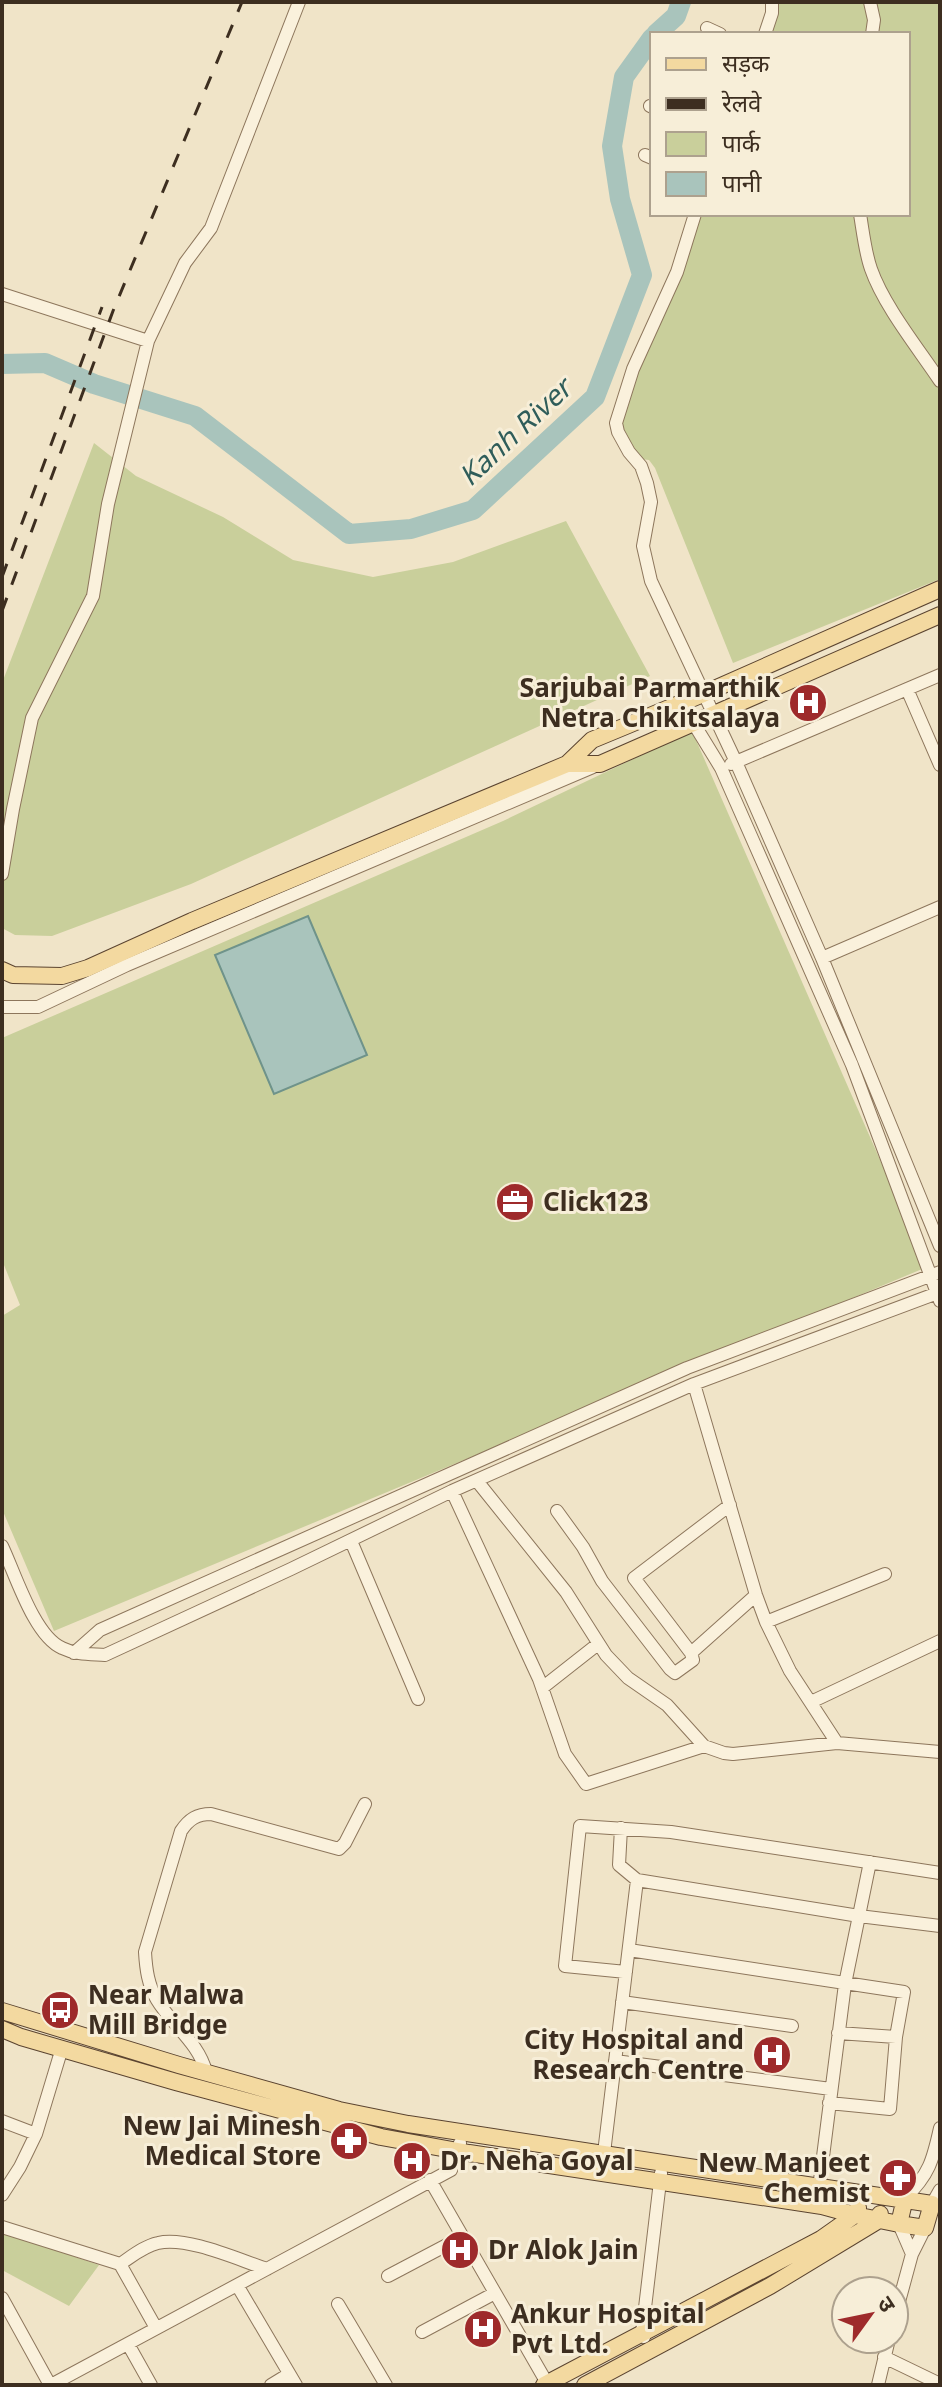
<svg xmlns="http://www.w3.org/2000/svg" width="942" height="2387" font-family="Georgia,'Noto Sans Devanagari',serif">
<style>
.green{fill:#c9cf9b}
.water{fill:#a9c4bc;stroke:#6f938a;stroke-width:2}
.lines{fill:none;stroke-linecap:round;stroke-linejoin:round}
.river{stroke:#a9c4bc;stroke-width:20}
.minor-casing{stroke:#8d765c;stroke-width:14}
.major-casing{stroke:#5b4430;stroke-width:18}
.minor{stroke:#faf1dc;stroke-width:12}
.major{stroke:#f3d9a0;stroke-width:16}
.rail{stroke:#3d2e20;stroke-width:3;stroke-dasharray:14 14;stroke-linecap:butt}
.labels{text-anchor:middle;stroke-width:6;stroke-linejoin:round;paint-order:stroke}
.poi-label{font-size:26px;font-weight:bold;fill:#3d2e20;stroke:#f7eed8;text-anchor:start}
.water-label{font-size:28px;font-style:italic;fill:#2f5d5a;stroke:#f7eed8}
</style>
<rect width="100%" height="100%" fill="#f0e4c8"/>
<path class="green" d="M767,2H940V579L733,663L655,468L649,460L640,459L616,436L620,398L662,305L693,214H908V34H764Z
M94,443L136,476L223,517L293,560L373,577L453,562L566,521L650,676L191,884L52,936L15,935L2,928V683Z
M692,731L927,1267L54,1631L2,1509V1316L20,1305L2,1260V1038L503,821Z
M2,2232L99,2265L69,2306L2,2270Z"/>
<path class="water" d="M308,916L367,1055L274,1094L215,955Z"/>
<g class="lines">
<path class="river" d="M656,34L676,16L681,2
M2,364L45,363L94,384L195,416L349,534L411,529L473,510L595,397L642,275L620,199L612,146L624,77L652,38"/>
<defs>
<path id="minor" d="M870,2L874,20L872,34
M707,28L720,34
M765,34L772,13V2
M650,106L652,107
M645,155L652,158
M695,214L677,272L633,369L616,423L618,432L629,452L641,466L647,483L651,502L643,546L651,581L736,762L822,958L940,1246
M860,214C863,232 865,252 871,269C884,306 918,348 940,381
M2,294L148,341
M907,689L940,765
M685,702L694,724L721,768L852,1065L940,1301
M731,764L940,675
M2,874L13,809L32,718L93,596L108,504L148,341L185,263L211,228L299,2
M822,958L940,907
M2,1007H38L127,965L593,767
M694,1384L756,1595L766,1622L790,1671L837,1743
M477,1481L566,1592L606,1655L628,1678L667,1705L704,1746L724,1753L733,1754L837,1743L940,1752
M452,1491L539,1679L565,1754L586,1784L704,1746
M730,1505L634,1578L691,1653L756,1595
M557,1511L583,1547L602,1581L670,1669L675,1673L693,1660L691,1653
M351,1541L418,1699
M2,1546C15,1573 34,1636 62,1648C76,1655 91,1654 105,1655L291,1569L452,1491L694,1384L940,1292
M766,1622L885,1574
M74,1653L100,1630L687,1368L940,1272
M542,1688L598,1644
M811,1702L940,1641
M621,1828L619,1865L637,1880L859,1916L940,1926
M629,1950L904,1992L896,2037L890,2109L829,2103
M626,1972L565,1966L580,1826L671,1832L940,1873
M622,2002L792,2026
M838,2033L896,2037
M615,2061L831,2089
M206,2072C199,2043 172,2025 157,2000C148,1985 146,1969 145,1952L181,1831C189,1819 197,1814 211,1814L339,1849L345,1843L365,1804
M2,2121L36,2134
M604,2153L637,1880
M430,2180L547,2383
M819,2188L845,1984L870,1862
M2,2195L20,2167L36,2134L62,2048
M905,2198C929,2175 933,2160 940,2128
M932,2204L940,2190
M899,2224L912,2254
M2,2227L120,2264L156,2328
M120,2264C131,2257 144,2246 158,2243C187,2236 239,2260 267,2269
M388,2276L462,2237
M237,2285L296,2385
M2,2298L50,2385
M338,2304L386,2385
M894,2320L912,2254L925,2228
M422,2332L495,2293
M644,2337L642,2333L661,2173
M128,2344L151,2385
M884,2357L940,2384
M51,2385L451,2170L460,2143
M271,2385L289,2374
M878,2385L889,2339"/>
<path id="major" d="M567,764H600L940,615
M2,970L13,975L62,976L88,968L192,921L567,764L592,740L703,694L940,589
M2,2011L179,2065L339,2110L408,2124L932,2204L925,2228L899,2224L905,2198
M2,2029L21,2037L176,2082L381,2137L469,2153L822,2206L855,2215L899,2224
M544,2385L821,2239L855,2215L858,2208
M585,2385L770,2286L879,2220L880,2214"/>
</defs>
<use href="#minor" class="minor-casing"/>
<use href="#major" class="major-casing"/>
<use href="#minor" class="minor"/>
<use href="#major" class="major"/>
<path class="rail" d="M2,577L102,307
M2,611L113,311L242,2"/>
</g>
<defs>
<symbol id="hospital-disc" viewBox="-11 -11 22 22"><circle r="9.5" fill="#9e2a2b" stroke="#f7eed8"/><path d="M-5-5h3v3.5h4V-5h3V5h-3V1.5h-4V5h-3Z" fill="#fff"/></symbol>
<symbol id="office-disc" viewBox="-11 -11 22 22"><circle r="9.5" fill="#9e2a2b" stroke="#f7eed8"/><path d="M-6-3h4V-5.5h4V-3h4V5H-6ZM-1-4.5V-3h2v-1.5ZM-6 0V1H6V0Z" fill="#fff"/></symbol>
<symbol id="bus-disc" viewBox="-11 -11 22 22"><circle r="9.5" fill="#9e2a2b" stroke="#f7eed8"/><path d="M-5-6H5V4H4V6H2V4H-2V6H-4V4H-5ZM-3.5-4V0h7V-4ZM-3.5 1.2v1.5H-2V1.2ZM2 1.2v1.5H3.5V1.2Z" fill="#fff"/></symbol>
<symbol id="pharmacy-disc" viewBox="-11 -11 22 22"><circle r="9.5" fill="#9e2a2b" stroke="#f7eed8"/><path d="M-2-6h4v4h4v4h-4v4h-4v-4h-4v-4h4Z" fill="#fff"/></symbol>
</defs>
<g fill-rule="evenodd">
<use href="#hospital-disc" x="786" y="681" width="44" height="44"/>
<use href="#office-disc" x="493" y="1180" width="44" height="44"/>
<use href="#bus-disc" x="38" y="1988" width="44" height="44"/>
<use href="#hospital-disc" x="750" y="2033" width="44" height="44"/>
<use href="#pharmacy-disc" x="327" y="2119" width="44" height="44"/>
<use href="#hospital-disc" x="390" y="2139" width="44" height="44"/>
<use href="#pharmacy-disc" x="876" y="2156" width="44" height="44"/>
<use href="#hospital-disc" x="438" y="2228" width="44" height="44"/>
<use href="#hospital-disc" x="461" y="2307" width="44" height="44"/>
</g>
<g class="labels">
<g class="poi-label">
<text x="780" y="697" text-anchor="end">Sarjubai Parmarthik<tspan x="780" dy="30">Netra Chikitsalaya</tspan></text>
<text x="543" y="1211">Click123</text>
<text x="88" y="2004">Near Malwa<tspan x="88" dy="30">Mill Bridge</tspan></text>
<text x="744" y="2049" text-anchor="end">City Hospital and<tspan x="744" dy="30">Research Centre</tspan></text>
<text x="321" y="2135" text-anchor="end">New Jai Minesh<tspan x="321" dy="30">Medical Store</tspan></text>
<text x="440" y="2170">Dr. Neha Goyal</text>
<text x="870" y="2172" text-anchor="end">New Manjeet<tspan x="870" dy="30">Chemist</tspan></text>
<text x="488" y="2259">Dr Alok Jain</text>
<text x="511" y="2323">Ankur Hospital<tspan x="511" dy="30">Pvt Ltd.</tspan></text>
</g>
<g class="water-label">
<text transform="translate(515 432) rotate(-43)" y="10">Kanh River</text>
</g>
</g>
<rect width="942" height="2387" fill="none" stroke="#3d2e20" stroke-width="8"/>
<rect x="650" y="32" width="260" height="184" fill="#f7eed8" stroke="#ada18e" stroke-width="2"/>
<rect x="666" y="58" width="40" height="12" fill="#f3d9a0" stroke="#ada18e" stroke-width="2"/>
<text x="722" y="72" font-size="24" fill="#3d2e20">सड़क</text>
<rect x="666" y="98" width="40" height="12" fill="#3d2e20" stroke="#ada18e" stroke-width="2"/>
<text x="722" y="112" font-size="24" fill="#3d2e20">रेलवे</text>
<rect x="666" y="132" width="40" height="24" fill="#c9cf9b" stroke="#ada18e" stroke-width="2"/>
<text x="722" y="152" font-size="24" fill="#3d2e20">पार्क</text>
<rect x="666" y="172" width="40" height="24" fill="#a9c4bc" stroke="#ada18e" stroke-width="2"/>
<text x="722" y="192" font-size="24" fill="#3d2e20">पानी</text>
<g transform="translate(870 2315) rotate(57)"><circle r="38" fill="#f7eed8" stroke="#ada18e" stroke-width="2"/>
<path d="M0-6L14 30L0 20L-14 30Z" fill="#9e2a2b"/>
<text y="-12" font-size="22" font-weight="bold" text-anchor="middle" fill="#3d2e20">उ</text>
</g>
</svg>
